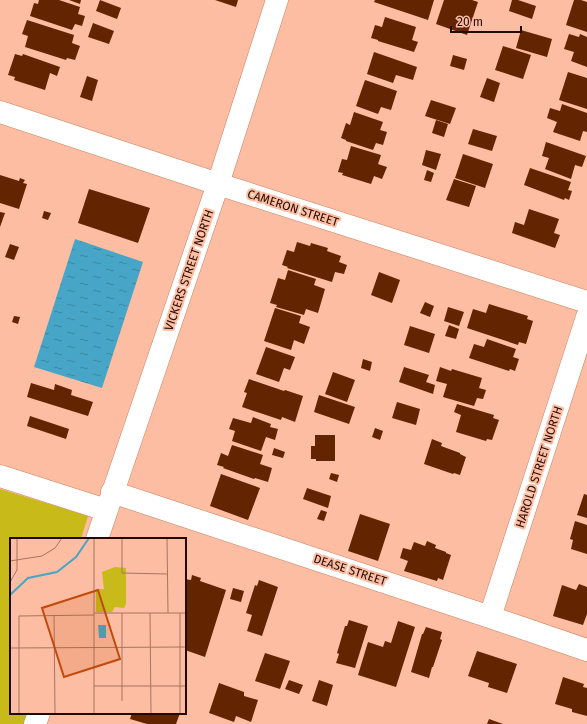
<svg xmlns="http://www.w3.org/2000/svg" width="587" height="724" font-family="'Fira Sans',sans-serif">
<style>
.green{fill:#c8ba19}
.water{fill:url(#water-ripples)}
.building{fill:#632401}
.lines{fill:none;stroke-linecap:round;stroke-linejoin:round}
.minor-casing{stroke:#ca8060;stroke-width:23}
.tertiary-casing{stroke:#ca8060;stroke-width:23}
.minor{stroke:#fff;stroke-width:22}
.tertiary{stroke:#fff;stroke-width:22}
.labels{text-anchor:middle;stroke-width:4;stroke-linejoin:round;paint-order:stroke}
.street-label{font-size:12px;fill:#240900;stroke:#fdbda2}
.inset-river{fill:none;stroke:#47a6c7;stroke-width:2}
.inset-road{fill:none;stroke:#a67561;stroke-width:1}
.view{fill:#c1490a;fill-opacity:0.15;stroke:#c1490a;stroke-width:2}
.inset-edge{fill:none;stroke:#240900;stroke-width:2}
</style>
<defs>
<pattern id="water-ripples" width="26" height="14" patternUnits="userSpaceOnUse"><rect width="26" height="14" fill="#47a6c7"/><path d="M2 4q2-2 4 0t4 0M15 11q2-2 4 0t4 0" fill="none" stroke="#3b859f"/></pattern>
</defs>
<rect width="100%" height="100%" fill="#fdbda2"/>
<path class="green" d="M0,489L88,516L81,539H11V713H27L24,724H0Z"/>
<path class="water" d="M75,239L143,262L102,388L34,367Z"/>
<path class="building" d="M39,0H59L80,7L78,14L85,16L82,26L75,24L72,30L30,16L34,3L38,4Z
M69,0H81L80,4Z
M100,0L121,8L117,19L96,11Z
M215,0H238L236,7Z
M375,0H434L428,20L374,2Z
M444,0H472L478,2L467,35L436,24Z
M512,0H518L536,6L532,19L509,11Z
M574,0H581L587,2V32L566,25Z
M385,17L416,27L412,40L418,42L414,52L378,41V40L371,38L375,25L382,27Z
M27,20L74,35L72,43L80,46L75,60L67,58L66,60L25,47L28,36L22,34Z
M93,23L114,31L109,44L88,37Z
M521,30L552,39L547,57L516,48Z
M569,34L579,37L580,34L587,37V67L571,61L574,52L564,49Z
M503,46L531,55L523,79L495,70Z
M374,52L417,67L413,80L396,75L393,83L367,74Z
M15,54L22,56L23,54L60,67L57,76L50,73L45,90L14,80L15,77L8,75Z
M453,55L467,59L464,70L450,66Z
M568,72L587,78V109L559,100Z
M87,76L98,80L92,101L80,97Z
M487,78L500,83L494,102L480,97Z
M365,80L397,91L391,110L381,107L378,114L356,106Z
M431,100L456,108L450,124L425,116Z
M562,104L587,113V132L583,131L580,141L553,132L557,122L547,118L550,108L560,111Z
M354,112L383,122L380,130L387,132L383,145L376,143L373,150L346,141V140L341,138L346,123L350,125Z
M436,120L448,124L444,137L432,133Z
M473,129L497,136L492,151L468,144Z
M546,142L586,156L582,167L575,165L571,179L545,169L549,158L542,156Z
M351,146L381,155L378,164L387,167L382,179L374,176L371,184L342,175L343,173L338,172L342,159L347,160Z
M426,150L441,154L436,170L422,165Z
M463,154L493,164L485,188L455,178Z
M530,168L571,182L568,190L572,191L569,200L565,198L564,200L524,185Z
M427,170L434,173L431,182L424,180Z
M0,175L19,181L20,178L25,180L23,183L27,184L19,209L0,203Z
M454,179L476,186L469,207L446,200Z
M89,189L150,208L138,243L78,223Z
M529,209L559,219L554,233L560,235L555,248L512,233L515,222L524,225Z
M44,211L51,213L48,220L42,218Z
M0,212L5,213L0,227Z
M297,242L310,246L311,243L328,248L327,251L341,256L339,262L347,265L344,274L335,272L332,282L287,268L288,267L282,265L287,250L294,252Z
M10,244L19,247L14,260L5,257Z
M288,270L316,279L314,285L325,289L318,313L306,309L304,315L276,307L277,305L270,303L278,278L285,280Z
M379,272L400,280L392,303L371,295Z
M425,302L434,306L430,317L420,313Z
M489,304L528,316L527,319L533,321L526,344L519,342L518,345L467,328L473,309L486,313Z
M448,307L464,312L459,326L444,321Z
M275,308L301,316L299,323L310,327L304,344L294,340L291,350L264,341Z
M14,316L20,317L18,324L12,322Z
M449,325L459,329L456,339L445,336Z
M410,326L435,334L429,353L404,345Z
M487,339L516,349L513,357L519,359L515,371L510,369L509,371L469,358L474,344L484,347Z
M266,347L295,357L290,370L284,368L279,382L256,374Z
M363,359L372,362L370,371L361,368Z
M404,367L429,375L426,382L435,385L433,394L399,382Z
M440,367L451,371L452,369L482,378L479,388L486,390L483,399L477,398L474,406L443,397L447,384L436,381Z
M333,372L355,380L347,402L325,394Z
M249,379L284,391L285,390L303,396L295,422L282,417L281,420L242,407L247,393L244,392Z
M31,383L54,390L55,384L72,390L71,395L93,402L88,416L27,397Z
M319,395L355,407L349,424L314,412Z
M397,402L420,409L416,425L392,418Z
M457,404L494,415L493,418L499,420L492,440L487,439L486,441L456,432L461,415L454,412Z
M30,416L69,429L66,439L27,426Z
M253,417L271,424L270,427L278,429L275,440L266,437L261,451L232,441L235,431L229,429L233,418L251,423Z
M375,428L383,431L380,440L372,437Z
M315,435H335V461H316V459H311V446H315Z
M432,439L442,443L441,446L460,453V454L466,457L460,475L454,473L453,474L424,464Z
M232,445L263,455L260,464L272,468L268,482L255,478L254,479L223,468L224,467L217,465L221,453L228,456Z
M274,448L285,452L283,458L272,455Z
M331,473L339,475L337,482L329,479Z
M221,474L260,488L248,520L210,506Z
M307,488L331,496L328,508L303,499Z
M584,494L587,495V518L577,515Z
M321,510L327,512L324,521L317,519Z
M360,514L390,524L378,561L348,551Z
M575,521L587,525V554L571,549L573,540L570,539Z
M427,541L436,545L435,548L446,552V553L451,555L443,580L438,578L437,581L404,571L408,561L400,558L403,548L411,550L414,542L425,546Z
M192,575L201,578L200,581L226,590L205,657L185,650V579L191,580Z
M259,580L278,587L262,636L247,631L252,615L246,613L255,585L257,586Z
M579,584L587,587V614L583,625L553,616L562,585L576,590Z
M233,588L244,591L241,602L230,599Z
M349,620L368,626L355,668L336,663L339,654L337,653L345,626H347Z
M398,621L415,627L396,687L358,675L368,642L383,647L385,641L391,643Z
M426,627L442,632L440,639L442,640L433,667H432L429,678L411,672L422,634H423Z
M477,651L517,664L507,693L488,687L489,683L468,676Z
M265,653L290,661L280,689L255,681Z
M563,677L584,684L583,687L587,688V716L572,712V709L555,704Z
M289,680L303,685L299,694L285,689Z
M319,680L333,685L327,706L312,701Z
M219,683L244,692V696L258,700L251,722L236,716L234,722L209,713Z
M132,713H180L176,724H147L130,719Z
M489,719L503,724H487Z"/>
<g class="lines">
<defs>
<path id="minor" d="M0,476L106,510
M112,492L490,617L587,650
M97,539L218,184
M490,617L587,317
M35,724L39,713"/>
<path id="tertiary" d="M0,112L218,184L587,302
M218,184L277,0"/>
</defs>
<use href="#minor" class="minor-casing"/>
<use href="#tertiary" class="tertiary-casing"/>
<use href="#minor" class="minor"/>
<use href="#tertiary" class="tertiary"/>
</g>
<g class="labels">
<g class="street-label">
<text transform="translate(293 208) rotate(18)" y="4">CAMERON STREET</text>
<text transform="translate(189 270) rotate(-71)" y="4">VICKERS STREET NORTH</text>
<text transform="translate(539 467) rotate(-72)" y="4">HAROLD STREET NORTH</text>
<text transform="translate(350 570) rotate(18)" y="4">DEASE STREET</text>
</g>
</g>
<g transform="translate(10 538)">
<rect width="176" height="176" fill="#fdbda2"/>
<path d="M105,29L116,30V66L114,70L105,69L102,74H86V51H94L92,34Z" fill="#c8ba19"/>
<path d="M88,87H96V100H89Z" fill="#47a6c7"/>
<path class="inset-river" d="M0,57L18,40L47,34L66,19L79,0"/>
<path class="inset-road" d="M112,0V35L157,36M157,0L158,75M0,23L32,18L45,10L52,0M0,44L7,32V0M84,75H176M140,75L141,176M44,77L45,176M0,110L176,109M84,148H176M112,163V75M9,176V78L84,77M84,176V0M170,176V75"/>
<path class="view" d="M88,52L110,121L54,139L32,70Z"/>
<rect width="176" height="176" class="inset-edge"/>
</g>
<path d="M451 26v6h70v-6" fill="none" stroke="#240900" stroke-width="2"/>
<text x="457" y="26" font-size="12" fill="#240900" stroke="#fdbda2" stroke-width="3" paint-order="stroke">20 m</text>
</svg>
